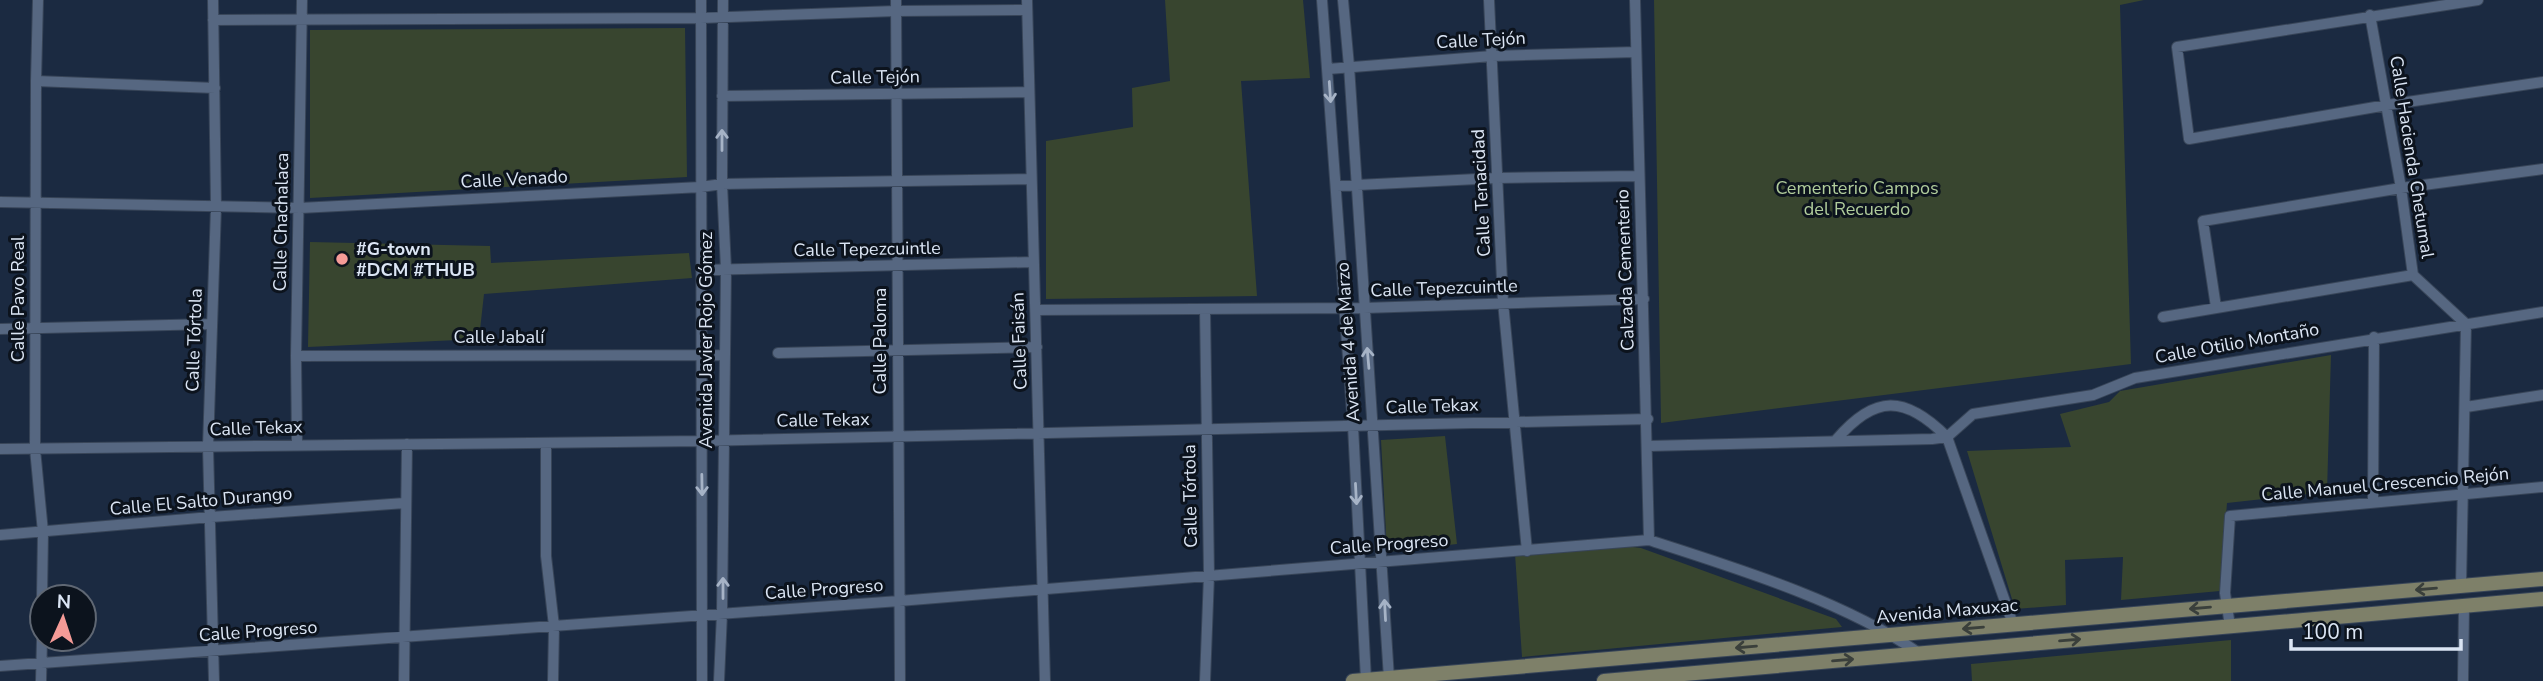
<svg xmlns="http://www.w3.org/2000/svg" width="2543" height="681" font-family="'Nunito Sans',sans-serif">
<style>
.green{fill:#38452f}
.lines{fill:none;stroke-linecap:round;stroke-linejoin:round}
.street-casing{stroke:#384558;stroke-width:12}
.secondary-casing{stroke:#384558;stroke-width:16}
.street{stroke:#566781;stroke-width:10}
.secondary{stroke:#7e8069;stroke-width:14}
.oneway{stroke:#a6b3c6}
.oneway2{stroke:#3a3f3b}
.poi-dot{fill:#f59b97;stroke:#0c131d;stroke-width:2.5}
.labels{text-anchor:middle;stroke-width:6;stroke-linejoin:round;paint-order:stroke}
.street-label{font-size:18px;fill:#dbe5f4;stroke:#0c131d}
.park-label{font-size:18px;fill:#b1cd9c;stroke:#0c131d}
.poi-label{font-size:18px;font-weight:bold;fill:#dbe5f4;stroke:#0c131d;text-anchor:start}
</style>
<rect width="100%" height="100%" fill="#1b2a41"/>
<path class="green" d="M1165,0H1303L1310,78L1241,81L1257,296L1046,299V141L1133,127L1132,88L1170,81Z
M1654,0H2144L2120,5L2131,364L1661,423Z
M685,28L687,177L310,198V30Z
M310,242L490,246L491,263L689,253L692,278L484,294L479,339L308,347Z
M2331,355L2327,492L2227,503L2220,591L2121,600L2123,557L2065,560L2066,605L2015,609L1967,451L2071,447L2060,414L2109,402L2120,391Z
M1445,436L1457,544L1387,552L1381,440Z
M1617,545L1641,548L1836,619L1842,627L1522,657L1515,554Z
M2231,640V681H1972L1971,664Z"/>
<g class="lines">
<defs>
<path id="street" d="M38,0L36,81L35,449L43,532L42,597
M213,0L216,207L208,447L214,681
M701,0L702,681
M896,0L900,681
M1027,0L1045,681
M1322,0L1353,426L1366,680
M1343,0L1349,66L1389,678
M1489,0L1503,302L1527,551
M1635,0L1649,540
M2478,0L2177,47L2189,139L2387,105L2543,82
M2370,15L2401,188L2413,275L2466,324L2461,586
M213,20L701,18L896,11L1027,10
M1328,69L1492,56L1636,52
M36,81L215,88
M722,96L1028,92
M1337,186L1497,178L1639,176
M0,202L300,208L701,187L722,184L1030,179
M701,270L1033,262
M2216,307L2203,221L2401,188L2543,169
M1036,310L1364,308L1644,299
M2163,317L2413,275
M0,329L212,324
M778,353L1037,347
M296,356L724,355
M2466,407L2543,395
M1947,437L1973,414L2093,395L2135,378L2543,312
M1836,440C1875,394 1905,395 1947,437L2013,624
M546,443V556L554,626L553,681
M297,444L296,356L302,0
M1648,446L1932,439L1947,437
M0,449L701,441L1648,419
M2373,502L2374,337
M0,535L211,517L405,503
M2230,626L2225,593L2230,516L2543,487
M0,666L899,601L1649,540C1736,568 1844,601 1919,653
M41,681L42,639
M404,681L407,444
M719,681L722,613L726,269L722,184L723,0
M1205,681L1209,575L1205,310
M2463,681L2464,606"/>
<path id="secondary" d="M1353,681L2543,579
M1604,681L2543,599"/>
</defs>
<use href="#street" class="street-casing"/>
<use href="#secondary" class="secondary-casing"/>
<use href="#street" class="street"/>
<use href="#secondary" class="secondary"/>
</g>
<defs><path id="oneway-shaft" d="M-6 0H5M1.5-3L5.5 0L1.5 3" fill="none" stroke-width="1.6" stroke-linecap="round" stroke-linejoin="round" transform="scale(1.75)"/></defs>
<g class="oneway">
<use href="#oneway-shaft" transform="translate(1330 92) rotate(86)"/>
<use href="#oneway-shaft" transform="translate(722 140) rotate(-90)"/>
<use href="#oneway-shaft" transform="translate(1368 358) rotate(-95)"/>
<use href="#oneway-shaft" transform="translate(702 485) rotate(89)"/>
<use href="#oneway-shaft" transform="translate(1356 494) rotate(87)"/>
<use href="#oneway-shaft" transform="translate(723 588) rotate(-90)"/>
<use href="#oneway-shaft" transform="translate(1385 610) rotate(-93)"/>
</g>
<g class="oneway2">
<use href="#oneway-shaft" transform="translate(2426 589) rotate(175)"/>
<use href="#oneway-shaft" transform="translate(2200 608) rotate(175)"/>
<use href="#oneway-shaft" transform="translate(1973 628) rotate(175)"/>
<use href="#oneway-shaft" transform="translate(2070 640) rotate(-5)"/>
<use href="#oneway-shaft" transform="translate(1746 647) rotate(175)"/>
<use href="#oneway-shaft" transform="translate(1843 660) rotate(-5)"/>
</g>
<circle class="poi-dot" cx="342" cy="259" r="7"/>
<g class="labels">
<g class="street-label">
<text transform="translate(1481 40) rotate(-3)" y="6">Calle Tejón</text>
<text transform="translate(875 77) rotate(-1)" y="6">Calle Tejón</text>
<text transform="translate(2412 157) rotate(81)" y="6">Calle Hacienda Chetumal</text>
<text transform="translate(514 179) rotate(-3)" y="6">Calle Venado</text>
<text transform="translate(1481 193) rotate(-93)" y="6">Calle Tenacidad</text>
<text transform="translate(281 222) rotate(-89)" y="6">Calle Chachalaca</text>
<text transform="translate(867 249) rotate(-1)" y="6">Calle Tepezcuintle</text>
<text transform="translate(1625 270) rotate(-92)" y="6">Calzada Cementerio</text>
<text transform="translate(1444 288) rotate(-2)" y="6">Calle Tepezcuintle</text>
<text transform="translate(18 299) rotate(-90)" y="6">Calle Pavo Real</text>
<text x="499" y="343">Calle Jabalí</text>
<text transform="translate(194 340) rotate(-88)" y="6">Calle Tórtola</text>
<text transform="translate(706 340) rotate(-90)" y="6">Avenida Javier Rojo Gómez</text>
<text transform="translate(880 341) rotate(-90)" y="6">Calle Paloma</text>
<text transform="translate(1019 341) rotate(-92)" y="6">Calle Faisán</text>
<text transform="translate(1348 342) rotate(-94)" y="6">Avenida 4 de Marzo</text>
<text transform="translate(2237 343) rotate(-10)" y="6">Calle Otilio Montaño</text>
<text transform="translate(1432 406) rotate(-2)" y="6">Calle Tekax</text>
<text transform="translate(823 420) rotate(-1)" y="6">Calle Tekax</text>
<text transform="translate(256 428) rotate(-2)" y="6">Calle Tekax</text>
<text transform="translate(2385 484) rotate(-5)" y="6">Calle Manuel Crescencio Rejón</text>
<text transform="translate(1190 496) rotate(-91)" y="6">Calle Tórtola</text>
<text transform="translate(201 501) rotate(-5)" y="6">Calle El Salto Durango</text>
<text transform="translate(1389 544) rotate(-4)" y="6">Calle Progreso</text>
<text transform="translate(824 589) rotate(-4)" y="6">Calle Progreso</text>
<text transform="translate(1947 611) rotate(-5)" y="6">Avenida Maxuxac</text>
<text transform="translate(258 631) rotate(-4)" y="6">Calle Progreso</text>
</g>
<g class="park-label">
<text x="1857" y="194">Cementerio Campos<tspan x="1857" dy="21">del Recuerdo</tspan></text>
</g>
<g class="poi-label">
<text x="356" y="255">#G-town<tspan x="356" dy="21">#DCM #THUB</tspan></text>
</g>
</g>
<g transform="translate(63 618) rotate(3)"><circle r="33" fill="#0c131d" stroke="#5f6773" stroke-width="2"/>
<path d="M0-5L12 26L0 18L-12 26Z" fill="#f59b97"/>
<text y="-10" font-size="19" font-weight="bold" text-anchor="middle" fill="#dbe5f4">N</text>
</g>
<path d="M2291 639v10h170v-10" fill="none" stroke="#dbe5f4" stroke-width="3.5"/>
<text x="2302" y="639" font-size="21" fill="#dbe5f4" stroke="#0c131d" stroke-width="5" paint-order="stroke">100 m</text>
</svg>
